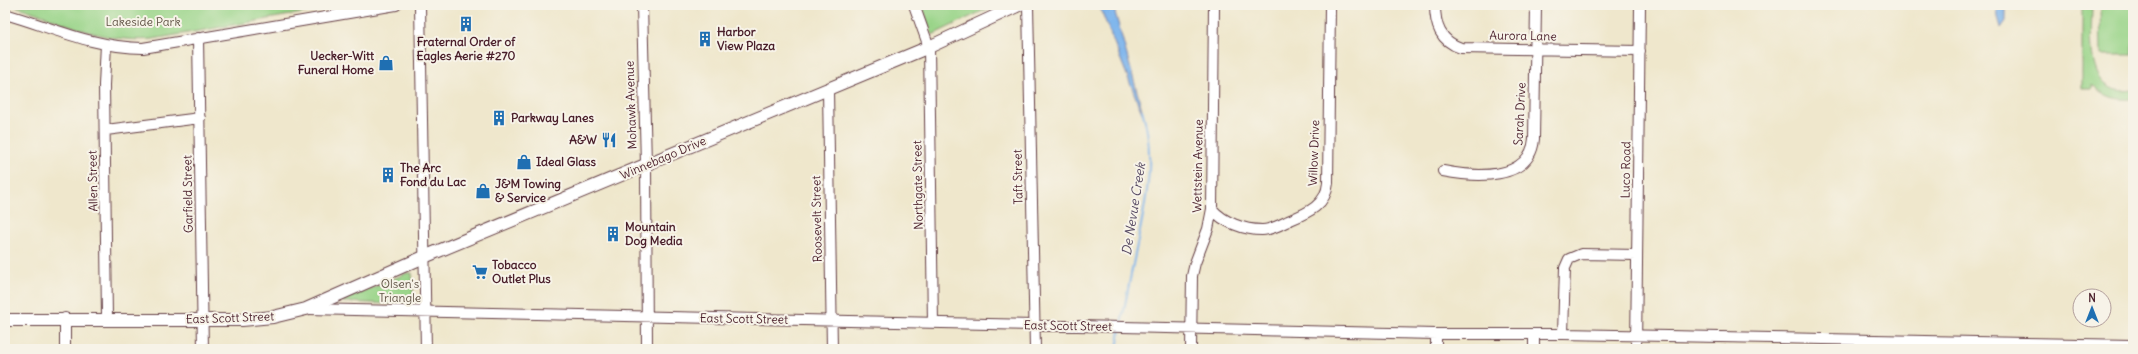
<svg xmlns="http://www.w3.org/2000/svg" width="2138" height="354" font-family="Delius,sans-serif">
<style>
.green{fill:#99d488;stroke:#727a5a}
.water{fill:#7cb4ec;stroke:#636a8c}
.lines{fill:none;stroke-linecap:round;stroke-linejoin:round}
.stream{stroke:#7cb4ec;stroke-width:2}
.minor-casing{stroke:#633d43;stroke-width:12}
.major-casing{stroke:#633d43;stroke-width:14}
.minor{stroke:#fff;stroke-width:10}
.major{stroke:#fff;stroke-width:12}
.labels{text-anchor:middle;stroke-width:4;stroke-linejoin:round;paint-order:stroke}
.park-label{font-size:12px;fill:#625547;stroke:#f7f3e8}
.poi-label{font-size:12px;font-weight:bold;fill:#4a1f2b;stroke:#f7f3e8;text-anchor:start}
.street-label{font-size:12px;fill:#4a1f2b;stroke:#f7f3e8}
.water-label{font-size:13px;font-style:italic;fill:#594c65;stroke:#f7f3e8}
</style>
<rect width="100%" height="100%" fill="#f7f3e8"/>
<filter id="ink" filterUnits="userSpaceOnUse"><feTurbulence type="fractalNoise" baseFrequency=".025" numOctaves="2"/><feDisplacementMap in="SourceGraphic" scale="8" xChannelSelector="R" yChannelSelector="G"/><feConvolveMatrix kernelMatrix="1 2 1 2 8 2 1 2 1" color-interpolation-filters="sRGB"/></filter>
<filter id="wash" filterUnits="userSpaceOnUse"><feTurbulence type="fractalNoise" baseFrequency=".012" numOctaves="4" result="noise"/><feDisplacementMap in="SourceGraphic" scale="16" xChannelSelector="R" yChannelSelector="G"/><feGaussianBlur stdDeviation="0.9" result="paint"/><feColorMatrix in="noise" values="0 0 0 0 0 0 0 0 0 0 0 0 0 0 0 0 0 1.4 0 .05"/><feComposite in="paint" operator="in"/></filter>
<g filter="url(#wash)">
<rect width="100%" height="100%" fill="#efe7cc"/>
<path class="green" d="M11,5H348L153,39C98,44 62,19 11,5Z
M922,5H995L932,35Z
M2082,5H2092C2092,35 2083,98 2133,90V99C2116,101 2103,96 2092,84V89H2082Z
M2100,5H2133V55H2101Z
M407,273H412L414,307L395,304L343,302L344,300Z"/>
<path class="water" d="M1099,5H1113L1143,113H1142Z
M1997,5H2006V21L2001,28L1998,17Z"/>
<g class="lines">
<path class="stream" d="M1121,324C1127,296 1132,268 1138,240C1147,197 1156,154 1142,110
M1117,349L1120,330"/>
</g>
</g>
<g filter="url(#ink)">
<g class="lines">
<defs>
<path id="minor" d="M420,5L426,349
M642,5L646,164L647,349
M914,5L929,47L933,323
M1028,5L1035,349
M1435,5C1435,25 1440,41 1461,48L1640,51
M5,14C51,27 95,48 143,48L396,5
M198,38L203,349
M106,44L104,85L107,318
M828,89L832,349
M106,130L200,118
M1443,171C1474,177 1530,182 1534,139L1536,5
M1212,209C1223,222 1244,230 1262,230C1271,230 1280,225 1288,221C1307,213 1326,206 1328,183L1330,5
M308,309L1436,334H1563L2133,345
M1436,334V349
M1534,334V349
M1563,334L1565,268L1569,259L1581,254L1637,255
M65,349V318
M1191,349L1192,276L1195,263L1208,229L1212,209L1214,5
M1636,349L1640,5"/>
<path id="major" d="M5,320H242L273,317L306,309L424,257L929,47L1019,5"/>
</defs>
<use href="#minor" class="minor-casing"/>
<use href="#major" class="major-casing"/>
<use href="#minor" class="minor"/>
<use href="#major" class="major"/>
</g>
</g>
<defs>
<symbol id="building-bare" viewBox="-9 -9 18 18"><path d="M-4-6H4V6H1V3H-1V6H-4ZM-2.5-4.3h1.7v1.8h-1.7ZM.8-4.3h1.7v1.8H.8ZM-2.5-1h1.7V.8h-1.7ZM.8-1h1.7V.8H.8Z" fill="#1f6fb2" stroke="#f7f3e8" stroke-width="2.5" paint-order="stroke"/></symbol>
<symbol id="shop-bare" viewBox="-9 -9 18 18"><path d="M-5-2.5h2.3a2.7 3.5 0 0 1 5.4 0H5L5.5 6h-11ZM-1.5-2.5h3a1.5 2.3 0 0 0-3 0Z" fill="#1f6fb2" stroke="#f7f3e8" stroke-width="2.5" paint-order="stroke"/></symbol>
<symbol id="restaurant-bare" viewBox="-9 -9 18 18"><path d="M-5-6h1v4h1v-4h1v4h1v-4h1v5L-1.5 .5V6h-2V.5L-5-1ZM5-6V6H3V1.5H1.5Q1.5-4 5-6Z" fill="#1f6fb2" stroke="#f7f3e8" stroke-width="2.5" paint-order="stroke"/></symbol>
<symbol id="supermarket-bare" viewBox="-9 -9 18 18"><path d="M-6-5.5h2.5l.6 2H6L4.5 2H-2.5L-4.4-4H-6ZM-1.5 3.2a1.3 1.3 0 1 0 .1 0ZM3 3.2a1.3 1.3 0 1 0 .1 0Z" fill="#1f6fb2" stroke="#f7f3e8" stroke-width="2.5" paint-order="stroke"/></symbol>
</defs>
<g fill-rule="evenodd">
<use href="#building-bare" x="455" y="13" width="22" height="22"/>
<use href="#building-bare" x="694" y="28" width="22" height="22"/>
<use href="#shop-bare" x="375" y="52" width="22" height="22"/>
<use href="#building-bare" x="488" y="107" width="22" height="22"/>
<use href="#restaurant-bare" x="598" y="129" width="22" height="22"/>
<use href="#shop-bare" x="513" y="151" width="22" height="22"/>
<use href="#building-bare" x="377" y="164" width="22" height="22"/>
<use href="#shop-bare" x="472" y="180" width="22" height="22"/>
<use href="#building-bare" x="602" y="223" width="22" height="22"/>
<use href="#supermarket-bare" x="469" y="261" width="22" height="22"/>
</g>
<g class="labels">
<g class="park-label">
<text x="143" y="26">Lakeside Park</text>
<text x="400" y="288">Olsen's<tspan x="400" dy="14">Triangle</tspan></text>
</g>
<g class="poi-label">
<text x="717" y="36">Harbor<tspan x="717" dy="14">View Plaza</tspan></text>
<text x="466" y="46" text-anchor="middle">Fraternal Order of<tspan x="466" dy="14">Eagles Aerie #270</tspan></text>
<text x="374" y="60" text-anchor="end">Uecker-Witt<tspan x="374" dy="14">Funeral Home</tspan></text>
<text x="511" y="122">Parkway Lanes</text>
<text x="597" y="144" text-anchor="end">A&amp;W</text>
<text x="536" y="166">Ideal Glass</text>
<text x="400" y="172">The Arc<tspan x="400" dy="14">Fond du Lac</tspan></text>
<text x="495" y="188">J&amp;M Towing<tspan x="495" dy="14">&amp; Service</tspan></text>
<text x="625" y="231">Mountain<tspan x="625" dy="14">Dog Media</tspan></text>
<text x="492" y="269">Tobacco<tspan x="492" dy="14">Outlet Plus</tspan></text>
</g>
<g class="street-label">
<text transform="translate(1523 36) rotate(1)" y="4">Aurora Lane</text>
<text transform="translate(631 105) rotate(-92)" y="4">Mohawk Avenue</text>
<text transform="translate(1520 114) rotate(-87)" y="4">Sarah Drive</text>
<text transform="translate(1314 153) rotate(-88)" y="4">Willow Drive</text>
<text transform="translate(663 158) rotate(-23)" y="4">Winnebago Drive</text>
<text transform="translate(1198 166) rotate(-89)" y="4">Wettstein Avenue</text>
<text transform="translate(1626 170) rotate(-89)" y="4">Luco Road</text>
<text transform="translate(1018 177) rotate(-91)" y="4">Taft Street</text>
<text transform="translate(93 181) rotate(-91)" y="4">Allen Street</text>
<text transform="translate(918 185) rotate(-91)" y="4">Northgate Street</text>
<text transform="translate(188 194) rotate(-91)" y="4">Garfield Street</text>
<text transform="translate(817 219) rotate(-91)" y="4">Roosevelt Street</text>
<text transform="translate(230 318) rotate(-2)" y="4">East Scott Street</text>
<text transform="translate(744 319) rotate(1)" y="4">East Scott Street</text>
<text transform="translate(1068 326) rotate(1)" y="4">East Scott Street</text>
</g>
<g class="water-label">
<text transform="translate(1133 209) rotate(-81)" y="5">De Nevue Creek</text>
</g>
</g>
<rect width="2138" height="354" fill="none" stroke="#f7f3e8" stroke-width="20"/>
<g transform="translate(2092 308)"><circle r="19" fill="#f7f3e8" stroke="#b29e9c"/>
<path d="M0-3L7 15L0 10L-7 15Z" fill="#1f6fb2"/>
<text y="-6" font-size="11" font-weight="bold" text-anchor="middle" fill="#4a1f2b">N</text>
</g>
</svg>
